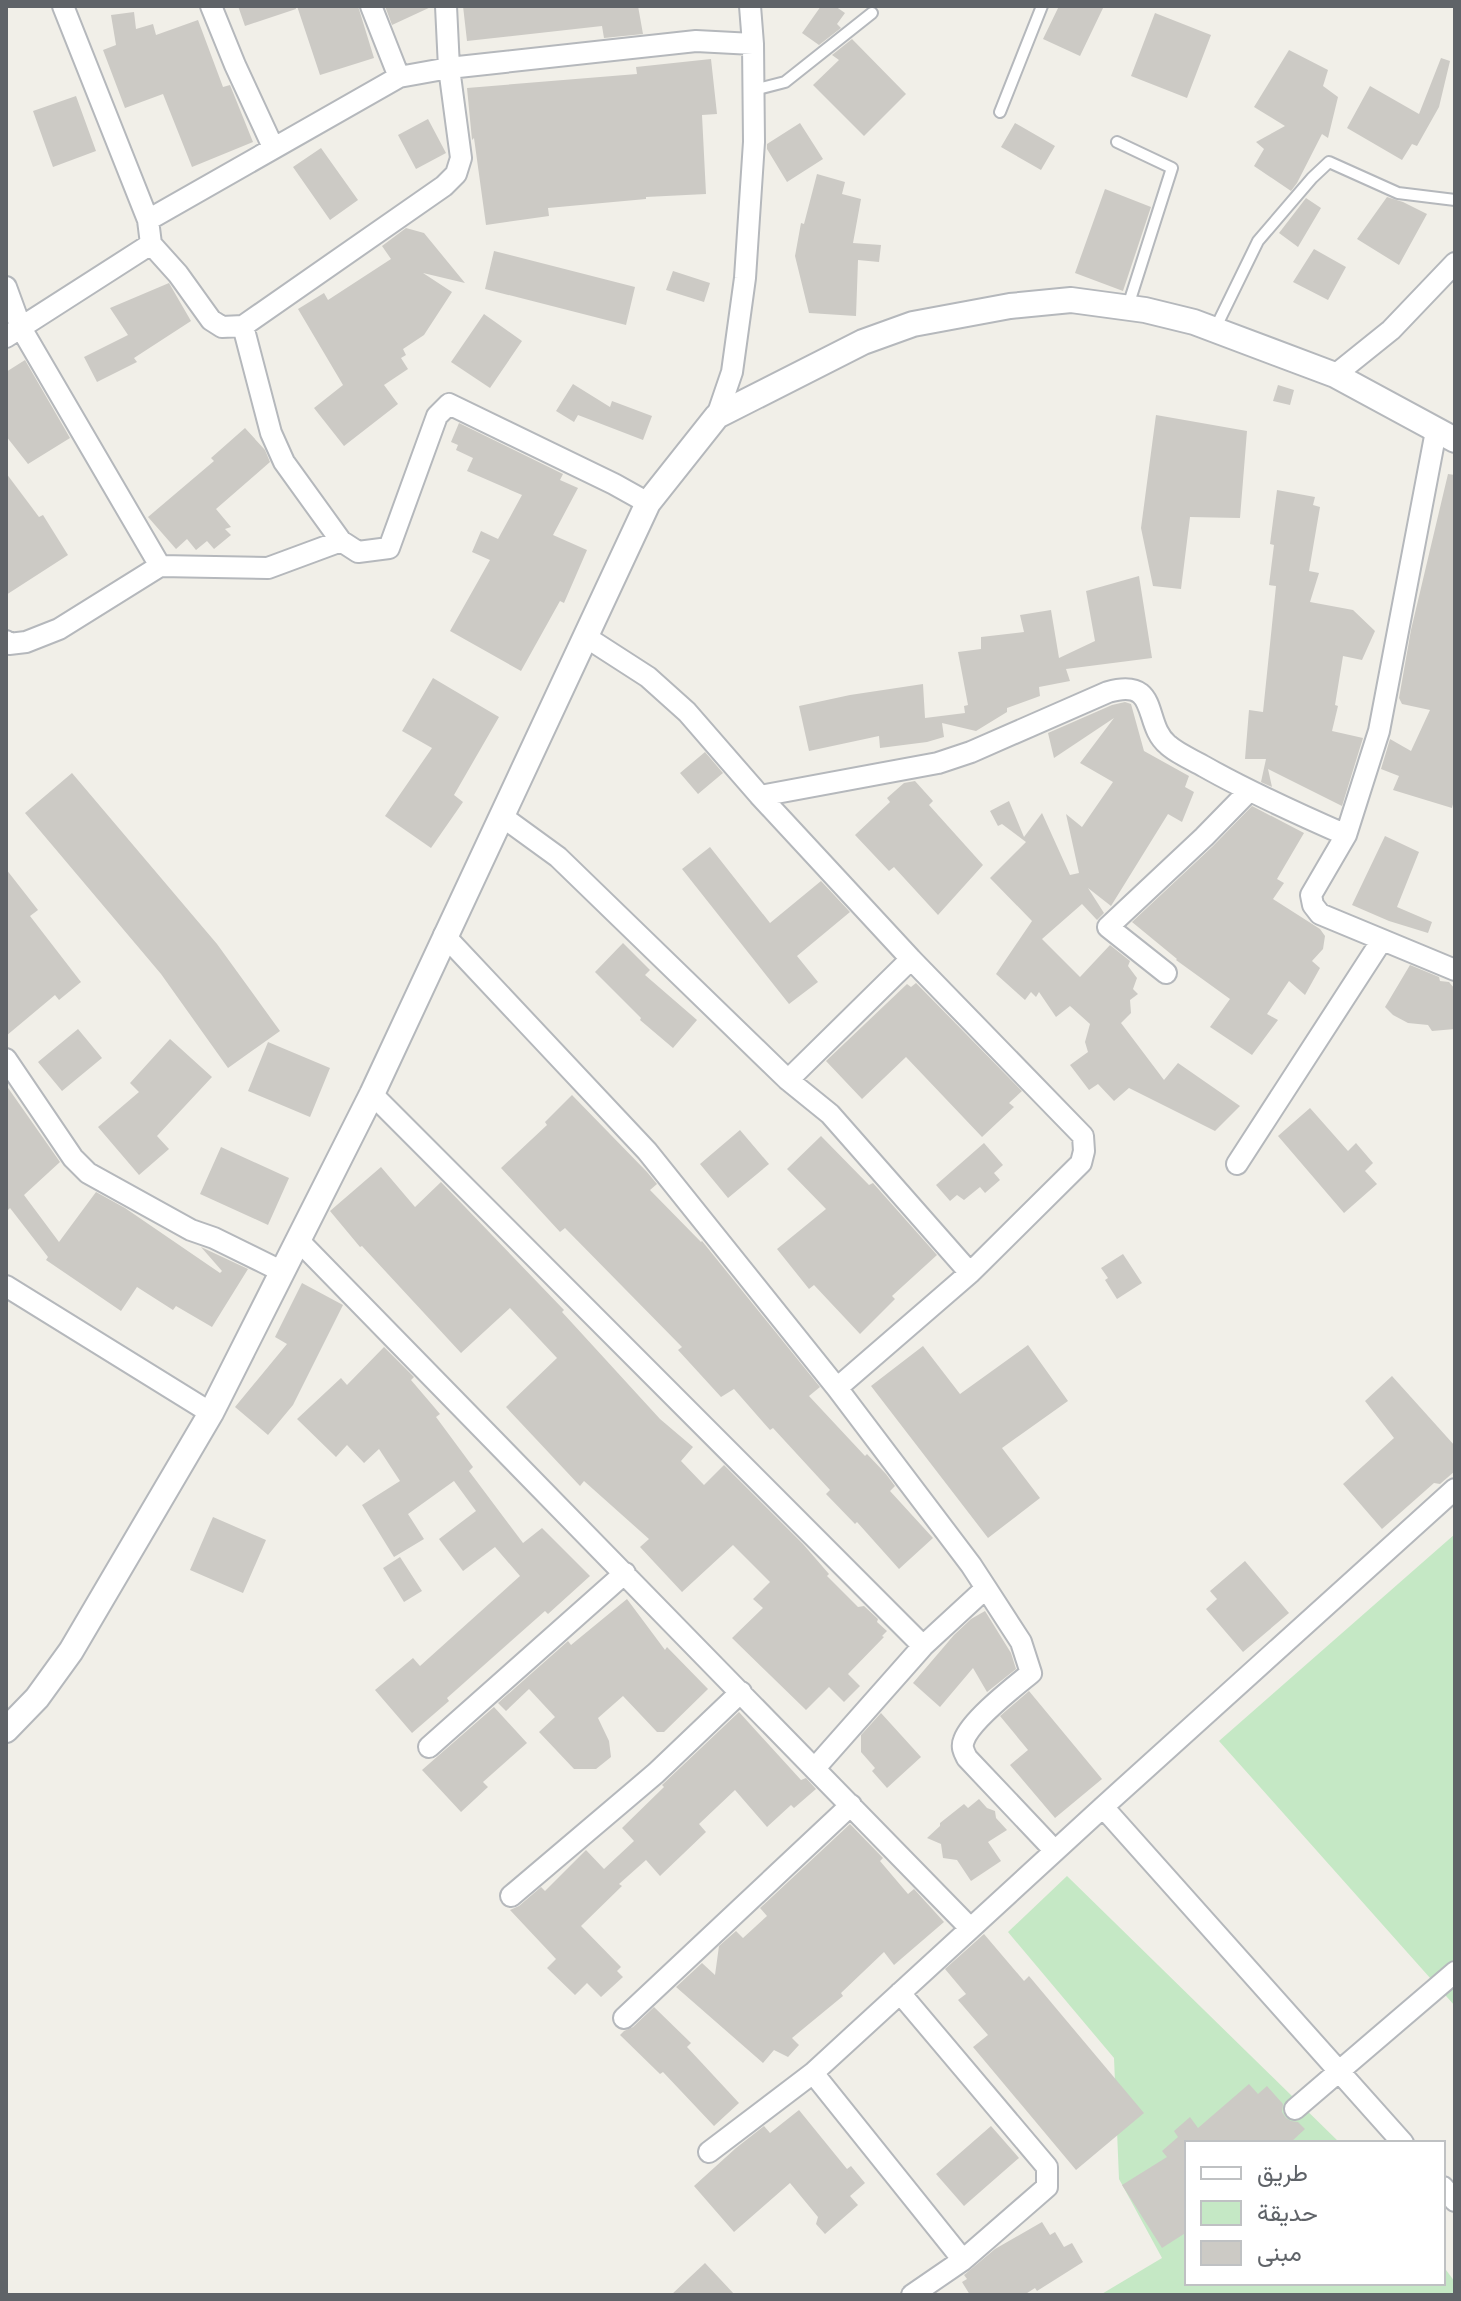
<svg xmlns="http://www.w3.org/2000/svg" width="1461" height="2301" font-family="'Varela Round',Vazirmatn,sans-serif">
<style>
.green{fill:#c5e8c5}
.building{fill:#cccac5}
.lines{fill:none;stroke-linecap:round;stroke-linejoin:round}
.service-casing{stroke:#b5b8bc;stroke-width:14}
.minor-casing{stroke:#b5b8bc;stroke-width:24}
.tertiary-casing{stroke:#b5b8bc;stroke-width:28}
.service{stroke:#fff;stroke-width:10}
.minor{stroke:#fff;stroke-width:20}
.tertiary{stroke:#fff;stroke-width:24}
</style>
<rect width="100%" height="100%" fill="#f1efe8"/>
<path class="green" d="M1455,1534V2006L1219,1741Z
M1067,1876L1340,2143H1187V2283H1443V2266L1455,2282V2295H1100L1162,2258L1119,2179L1114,2058L1008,1932Z"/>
<path class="building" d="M238,6H295L296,9L245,26Z
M297,6H358L374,58L320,75Z
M385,6H433L392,25Z
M463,6H638L643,34L604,38L602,26L467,41Z
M821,6H835L845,13L837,24L841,28L819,45L802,33Z
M1059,6H1104L1080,56L1043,39Z
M134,12L136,29L153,24L156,35L198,20L223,87L230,85L253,142L192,167L163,94L125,108L103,50L116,45L111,15Z
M1155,13L1211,35L1187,98L1131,76Z
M852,39L906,94L864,136L813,85L839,60L832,55Z
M1289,50L1328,70L1323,86L1338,97L1328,138L1322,134L1297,183L1291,191L1254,166L1264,149L1256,142L1285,126L1254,107Z
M1441,58L1450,61L1439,107L1417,146L1412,144L1402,160L1347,128L1370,86L1419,114Z
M711,59L717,114L702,115L706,194L646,197V199L548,208L549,216L486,225L474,138L472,140L467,88L637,74L636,67Z
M76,96L96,151L53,167L33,111Z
M428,119L446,153L416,169L398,135Z
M800,123L823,159L787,182L767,149V144Z
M1015,123L1055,146L1041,170L1001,147Z
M321,148L358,200L330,220L293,167Z
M817,174L845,182L842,194L861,199L853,243L881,245L879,262L858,260L856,316L809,313L795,256L801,223L804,224Z
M1105,189L1151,207L1123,291L1075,273Z
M1387,197L1403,202L1427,214L1399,265L1357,239Z
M1306,198L1321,208L1298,247L1279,233Z
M406,228L424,233L465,283L423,273L452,292L424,335L403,349L406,355L401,358L408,369L384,385L398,404L344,446L314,408L343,385L298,309L324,293L328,300L391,259L382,246Z
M1314,249L1346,267L1328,300L1293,282Z
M494,251L635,287L626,325L485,289Z
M673,271L710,283L704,302L666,290Z
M169,283L191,321L134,358L137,362L97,382L84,357L128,335L110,308Z
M484,314L522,341L490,388L451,362Z
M25,360L70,438L28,464L6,436V372Z
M573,384L610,407L612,401L652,416L643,440L578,415L574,422L556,411Z
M1278,385L1294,390L1290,405L1273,401Z
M1156,415L1247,431L1240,518L1190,517L1181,589L1153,586L1141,528Z
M459,423L563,474L560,480L578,488L553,535L587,550L564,603L560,601L521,671L450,631L490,560L472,552L481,531L498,539L522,495L467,471L473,458L456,450L458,445L451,442Z
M245,428L265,450L270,462L216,509L231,527L225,529L231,535L214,549L207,541L196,550L187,539L176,549L148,517L214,461L211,458Z
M6,473L39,517L43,515L68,555L6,595Z
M1448,474L1455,475V796L1452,808L1393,790L1399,776L1381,769L1390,739L1411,751L1430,710L1402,704L1399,698L1411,630Z
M1277,490L1315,497L1313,505L1320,507L1309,571L1319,573L1310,602L1353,610L1375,631L1362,660L1343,656L1335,705L1338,706L1332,731L1363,738L1342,806L1268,769L1272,787L1263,783L1261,782L1266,759H1245L1249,710L1263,712L1276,586L1269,585L1274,545L1270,544Z
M1139,576L1152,658L1066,669L1070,681L1039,687L1040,696L1007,708V712L976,731L942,723L944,737L927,742L880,748L879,736L809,751L799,706L850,695L923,684L925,718L965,713L964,706L968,705L958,652L981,649V637L1024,632L1020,615L1051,610L1059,658L1095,641L1086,591Z
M433,678L499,717L454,795L463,802L431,848L385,816L432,748L402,731Z
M1125,702L1131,704L1144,751L1189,776L1185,787L1194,792L1182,822L1168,814L1111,906L1088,888L1104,913L1097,920L1082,904L1042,939L1080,977L1110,945L1130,961L1128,966L1137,978L1133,989L1138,994L1130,1000L1131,1013L1121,1023L1164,1080L1178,1063L1240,1106L1215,1131L1129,1088L1114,1101L1098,1084L1089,1090L1070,1065L1088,1052L1085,1042L1090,1024L1070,1006L1056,1017L1039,992L1036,997L1031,992L1025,1000L996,974L1032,921L990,878L1026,842L1002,824L998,826L990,811L1009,801L1024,837L1042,813L1070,875L1079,873L1066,814L1082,827L1113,782L1080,763L1114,718L1054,758L1048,733L1112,705Z
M705,752L723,773L698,794L680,773Z
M72,773L217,944L280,1031L228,1068L161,974L25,813Z
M915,781L933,801L929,805L983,865L938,915L894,867L889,871L855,835L890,802L887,798L904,783Z
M1252,806L1304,833L1277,879L1284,883L1273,899L1320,929L1325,936L1323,949L1312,961L1320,968L1305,995L1289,981L1267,1014L1278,1020L1252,1055L1210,1027L1230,999L1176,960L1177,959L1132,922L1213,846Z
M1385,836L1419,852L1397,907L1432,922L1428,933L1389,921L1352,905Z
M710,847L770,923L821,881L850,912L797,956L818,982L789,1004L682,869Z
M6,869L38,910L30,916L81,982L59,1000L55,995L6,1036Z
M623,943L650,970L645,975L697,1020L673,1048L640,1020L641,1018L595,972Z
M1410,965L1439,977L1440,981L1449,982L1455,989V1029L1432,1031L1428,1025L1408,1023L1393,1015L1385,1007Z
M916,983L1022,1091L1009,1103L1014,1107L982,1137L906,1057L862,1099L826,1061L907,984L911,987Z
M78,1029L102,1058L62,1091L38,1062Z
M170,1039L212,1077L157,1136L169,1149L139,1175L98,1127L139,1092L130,1083Z
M268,1042L330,1068L310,1117L248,1091Z
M6,1085L60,1162L24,1195L59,1242L96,1192L125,1208L220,1273L222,1271L201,1247L248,1269L212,1327L176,1306L173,1310L137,1287L121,1311L46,1260L48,1257L10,1208L6,1212Z
M572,1095L647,1172L657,1184L650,1190L701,1242L702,1241L820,1387L809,1396L865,1456L867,1454L886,1474L895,1486L890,1491L933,1538L899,1569L857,1522L855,1524L826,1494L830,1490L773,1428L770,1430L734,1389L721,1397L678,1350L682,1347L565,1228L560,1232L501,1168L547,1125L545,1122Z
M1310,1108L1348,1151L1356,1143L1373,1163L1365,1171L1377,1184L1344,1213L1278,1136Z
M740,1130L769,1164L728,1198L700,1164Z
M821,1136L869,1185L873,1183L937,1255L892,1296L895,1299L860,1334L814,1285L809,1289L777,1249L826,1209L787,1169Z
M984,1143L1003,1165L994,1173L1000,1180L985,1193L980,1187L964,1200L957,1195L950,1201L936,1185Z
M221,1147L289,1178L268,1225L200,1194Z
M381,1167L415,1207L441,1182L564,1310L562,1312L660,1419L693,1447L681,1461L704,1485L724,1465L803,1544L829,1574L827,1576L858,1607L864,1606L878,1619L877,1622L887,1631L882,1636L884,1637L848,1674L860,1686L844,1702L829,1687L806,1710L732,1638L763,1608L753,1599L770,1582L733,1545L682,1592L640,1547L649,1539L584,1481L580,1486L506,1407L557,1358L510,1308L461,1353L362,1246L360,1247L330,1211Z
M1123,1254L1142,1283L1117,1299L1105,1280L1108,1278L1101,1268Z
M302,1283L343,1305L293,1405L268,1435L235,1407L287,1344L275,1337Z
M1028,1345L1068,1401L1002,1448L1040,1498L988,1538L871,1386L923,1346L960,1394Z
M384,1347L414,1377L411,1380L440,1414L436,1417L473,1467L469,1471L523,1543L542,1528L590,1576L548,1614L545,1611L447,1698L449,1701L412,1733L375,1690L413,1658L420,1666L520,1576L495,1547L463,1571L439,1539L476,1511L454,1481L408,1514L424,1539L394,1557L362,1505L400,1481L379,1449L364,1463L347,1445L336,1457L297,1419L341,1378L347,1385Z
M1392,1376L1455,1446V1471L1440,1484L1434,1483L1382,1529L1343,1484L1394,1438L1365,1401Z
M213,1517L266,1540L243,1593L190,1570Z
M400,1557L422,1591L404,1602L383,1568Z
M1245,1561L1289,1613L1243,1652L1206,1609L1217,1599L1210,1591Z
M627,1599L665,1650L667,1647L708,1689L664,1732H657L623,1696L598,1718L609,1741L611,1757L596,1769H574L539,1732L555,1717L529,1689L506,1711L498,1703L568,1641L571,1645Z
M985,1611L1011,1653L1016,1669L987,1692L973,1668L940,1707L913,1683L954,1635L971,1619Z
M1029,1691L1102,1779L1055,1818L1010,1765L1028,1750L1000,1716Z
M494,1707L527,1743L483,1782L488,1787L461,1812L422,1770Z
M739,1712L801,1780L806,1778L816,1789L794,1808L791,1805L767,1827L735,1790L699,1824L706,1832L660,1876L646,1860L619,1884L622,1886L581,1926L621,1967L617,1971L623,1977L601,1997L587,1983L575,1995L547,1968L556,1959L510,1910L519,1906L541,1887L545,1891L586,1850L604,1869L634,1841L622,1828L664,1787L662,1785Z
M881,1713L921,1757L887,1788L872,1771L875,1768L861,1752V1735Z
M979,1799L987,1808L995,1811L996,1818L1007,1830L988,1842L1001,1861L971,1881L957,1860L943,1858L941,1844L927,1838L940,1826V1823L964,1804L968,1808Z
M850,1824L883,1858L880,1861L908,1894L914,1889L944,1922L894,1965L884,1952L841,1993L843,1996L792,2038L799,2045L788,2057L774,2050L763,2063L676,1987L702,1963L715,1975L719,1946L736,1931L743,1938L767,1916L760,1908Z
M984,1934L1024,1981L1029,1976L1144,2113L1076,2170L973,2047L988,2035L958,2000L966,1994L945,1969Z
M654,2007L691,2043L687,2047L739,2103L714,2126L663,2072L660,2074L620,2035L624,2031L633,2027Z
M1249,2084L1258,2094L1267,2086L1283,2104L1282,2112L1286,2118L1291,2121L1298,2122L1305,2129L1290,2143H1187V2232L1162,2248L1122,2185L1167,2157L1162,2151L1178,2137L1174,2131L1190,2117L1198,2128Z
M799,2110L847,2169L851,2166L865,2183L850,2196L858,2205L825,2234L816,2224L818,2217L790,2183L734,2232L694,2186L736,2148L764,2126L770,2133Z
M991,2126L1019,2158L964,2206L936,2174Z
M1042,2222L1050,2235L1055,2232L1064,2247L1072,2243L1083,2262L1037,2291L1035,2288L1024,2295H970L962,2282L967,2279L964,2275L995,2249Z
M705,2263L735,2295H671Z"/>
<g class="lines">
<defs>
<path id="service" d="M754,90L785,82L872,13
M1000,112L1042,6
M1117,142L1172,168L1128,306
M1215,329L1258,241L1312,178L1329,162L1398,193L1455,200"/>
<path id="minor" d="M63,6L148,220L151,244L178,274L211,320L222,327L243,326L271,433L284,462L341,541
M211,6L235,65L273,147
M371,6L399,77
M148,220L399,77L449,68L696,41L753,44
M6,287L21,328L160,566
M243,326L444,186L456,174L461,158L449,68L446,6
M6,337L151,244
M1335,375L1391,330L1455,263
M717,416L732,372L745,278L754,142L753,44L750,6
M1436,431L1379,731L1346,835L1311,895L1313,905L1320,914L1455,970
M586,637L648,677L687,712L760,796L911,959L1083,1136L1084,1151L1081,1163L970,1273L837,1388
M6,641L9,644L26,642L59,629L160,566L268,568L341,541L358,552L389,548L437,416L449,404L614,484L648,503
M760,796L938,763L971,752L1108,692C1161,677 1142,724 1168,745C1178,754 1193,760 1205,767C1251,793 1298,814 1346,835
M503,817L558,857L788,1080L830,1114L970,1273
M444,935L647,1151L837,1388L971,1565L986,1588L923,1646L815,1768
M1166,973L1108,927L1204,837L1248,792
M6,1059L73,1158L88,1173L191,1230L214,1238L283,1272
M788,1080L911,959
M372,1094L923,1646
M1237,1164L1382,940
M299,1241L970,1928
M6,1286L211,1413
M986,1588L1021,1642L1031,1673C1014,1687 971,1720 964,1740C961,1747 964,1752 967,1758L1055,1851
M429,1747L625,1573
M1103,1807L1403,2143
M511,1896L656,1773L741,1692
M900,1993L1047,2167V2187L963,2260L912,2295
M624,2018L851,1805
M813,2073L963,2260
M1295,2109L1455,1972
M709,2152L813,2073L1103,1807L1455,1489
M1443,2187L1455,2201"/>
<path id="tertiary" d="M6,1730L37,1698L71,1651L211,1413L372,1094L648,503L717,416L863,342L913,324L1010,306L1071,300L1145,310L1194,322L1335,375L1455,440"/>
</defs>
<use href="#service" class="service-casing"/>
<use href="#minor" class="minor-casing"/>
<use href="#tertiary" class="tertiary-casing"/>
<use href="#service" class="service"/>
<use href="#minor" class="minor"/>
<use href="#tertiary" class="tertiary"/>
</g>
<rect width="1461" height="2301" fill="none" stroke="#5f6368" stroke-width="16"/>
<rect x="1185" y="2141" width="260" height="144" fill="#ffffff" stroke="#bfc1c3" stroke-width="2"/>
<rect x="1201" y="2167" width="40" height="12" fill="#ffffff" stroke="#bfc1c3" stroke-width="2"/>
<text x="1257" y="2181" font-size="24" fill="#5f6368">طريق</text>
<rect x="1201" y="2201" width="40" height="24" fill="#c5e8c5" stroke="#bfc1c3" stroke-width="2"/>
<text x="1257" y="2221" font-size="24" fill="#5f6368">حديقة</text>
<rect x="1201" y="2241" width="40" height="24" fill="#cccac5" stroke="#bfc1c3" stroke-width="2"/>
<text x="1257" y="2261" font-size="24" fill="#5f6368">مبنى</text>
</svg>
